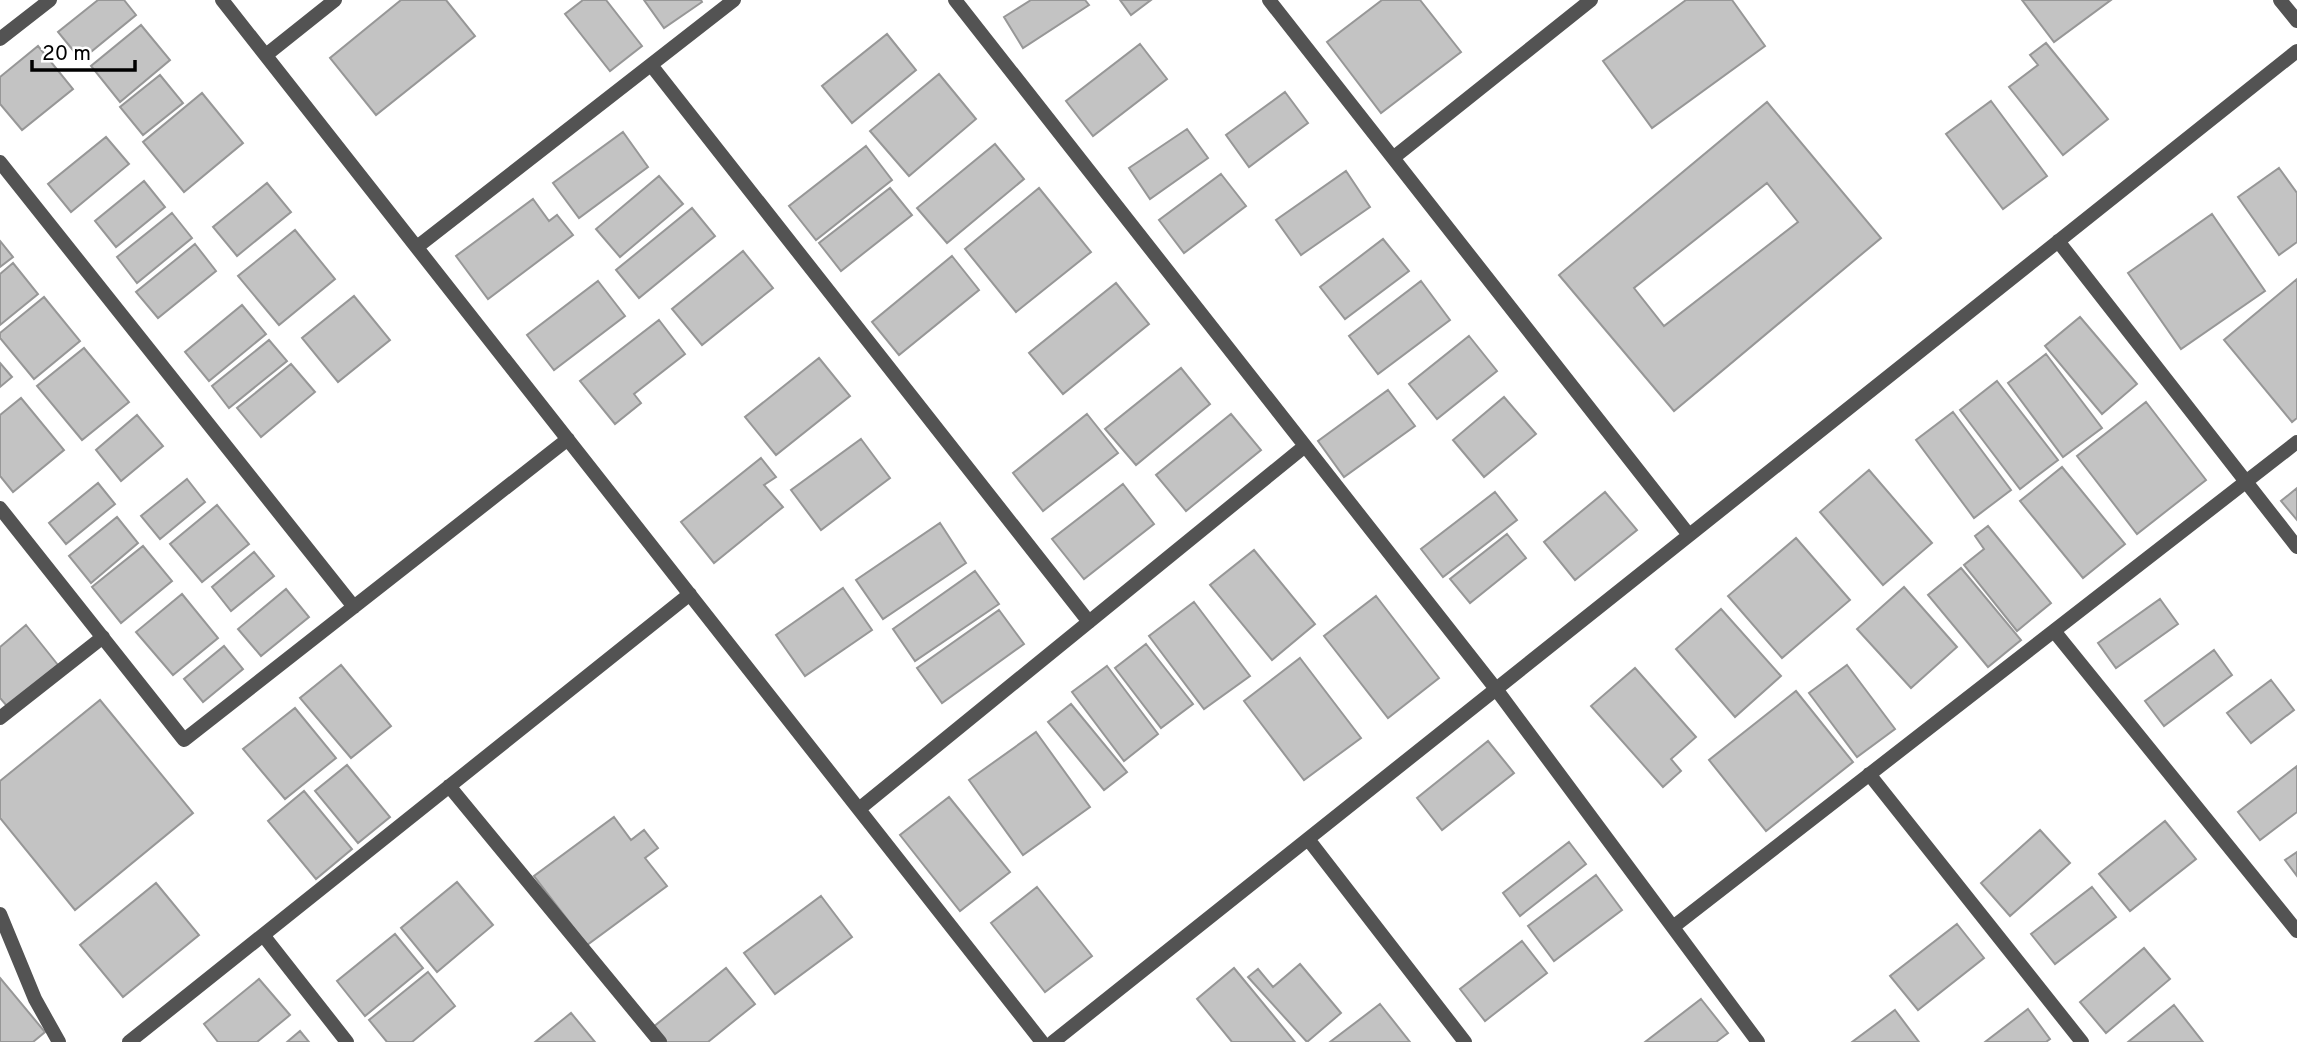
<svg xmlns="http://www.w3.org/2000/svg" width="2297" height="1042" font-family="Overpass,sans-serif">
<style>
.building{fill:#c3c3c3;stroke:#979797;stroke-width:2;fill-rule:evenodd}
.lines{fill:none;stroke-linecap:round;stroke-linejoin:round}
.street{stroke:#535353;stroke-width:14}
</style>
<rect width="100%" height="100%" fill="#fff"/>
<path class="building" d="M98,0H124L136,15L81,60L58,32Z
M401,0H446L475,36L376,115L330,58Z
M583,0H606L642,46L610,71L565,14Z
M644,0H701L702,2L664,28Z
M1031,0H1085L1089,5L1023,48L1004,17Z
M1120,0H1151L1131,15Z
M1382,0H1420L1461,52L1381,113L1327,42Z
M1686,0H1732L1765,46L1652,128L1603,61Z
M2022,0H2111L2054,42Z
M141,25L170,60L120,102L91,66Z
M887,34L916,70L852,123L822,86Z
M2046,43L2108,119L2063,155L2009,87L2038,65L2030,55Z
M1140,44L1167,79L1093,136L1066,101Z
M38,46L73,89L22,130L0,104V77Z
M939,74L976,119L909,176L870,131Z
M160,75L183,103L143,135L120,107Z
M1285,92L1308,123L1249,167L1226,135Z
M202,93L243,143L184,192L143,142Z
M1991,101L2047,176L2003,209L1946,134Z
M1767,102L1881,238L1674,411L1559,275ZM1767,183L1798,222L1664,326L1634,288Z
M1187,129L1208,158L1150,199L1129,168Z
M623,132L648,167L579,218L553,183Z
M106,137L129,164L71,212L48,184Z
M995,144L1024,179L947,243L917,208Z
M866,146L892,180L816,240L789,206Z
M2279,168L2297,193V242L2279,255L2238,197Z
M1346,171L1370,207L1301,255L1276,220Z
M1221,174L1246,206L1184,253L1159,220Z
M659,176L683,204L620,257L596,229Z
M144,181L165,207L116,247L95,221Z
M267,183L291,212L237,256L213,227Z
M890,188L912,215L841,271L819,243Z
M1039,188L1091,252L1016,312L965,249Z
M533,199L549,221L557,215L573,235L488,299L456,256Z
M692,208L715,236L639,298L616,270Z
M172,213L192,238L137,283L117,257Z
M2212,214L2265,291L2181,349L2128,273Z
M295,230L335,279L279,325L238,276Z
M1383,239L1409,271L1345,319L1320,287Z
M0,241L13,257L0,267Z
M195,244L216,271L158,318L136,292Z
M743,251L773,288L702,345L672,309Z
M952,256L979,290L899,355L872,322Z
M13,263L38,294L0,325V274Z
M2297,279V418L2292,422L2224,340Z
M598,281L625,316L554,370L527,335Z
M1421,281L1450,320L1378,374L1349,336Z
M1116,283L1149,324L1063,394L1029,353Z
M354,296L390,340L338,382L302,338Z
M44,297L80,341L34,379L0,338V333Z
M242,305L266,334L209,381L185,352Z
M2080,317L2137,384L2102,414L2045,346Z
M659,320L685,354L634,394L641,403L615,424L580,381Z
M1469,336L1497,371L1437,419L1409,384Z
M269,340L287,361L229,408L212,386Z
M84,348L129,402L82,440L37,386Z
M2046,354L2102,428L2063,457L2008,383Z
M819,358L850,396L776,455L745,417Z
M0,363L12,377L0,387Z
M291,364L315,392L261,437L237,408Z
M1181,368L1210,404L1136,465L1105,429Z
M1997,381L2058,460L2020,489L1960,410Z
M1388,390L1415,426L1344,477L1318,441Z
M1504,397L1536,434L1484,477L1453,440Z
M21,398L64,450L13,492L0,476V415Z
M2146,402L2206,480L2137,534L2077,456Z
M1953,412L2011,490L1974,518L1916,440Z
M1087,414L1118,453L1043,511L1013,473Z
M1231,414L1261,450L1186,511L1156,475Z
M137,415L163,446L121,481L96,450Z
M861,439L890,478L821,530L791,490Z
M761,458L776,477L764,485L783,507L714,563L681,522Z
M2062,467L2125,544L2083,578L2020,501Z
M1869,470L1932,543L1883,585L1820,512Z
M187,479L205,502L160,539L141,516Z
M98,483L115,504L66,544L49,523Z
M1123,484L1154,524L1084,579L1052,539Z
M2297,488V520L2281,501Z
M1495,492L1517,520L1443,577L1421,549Z
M1605,492L1637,530L1575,580L1544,542Z
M217,505L249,544L202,582L170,544Z
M117,517L138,543L91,583L69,556Z
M940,523L966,563L883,619L856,580Z
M1988,526L2051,603L2017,631L1964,565L1984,549L1975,536Z
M1507,534L1526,558L1470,603L1450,579Z
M1796,538L1850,600L1782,658L1728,596Z
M143,546L172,581L121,623L92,587Z
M1254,550L1315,624L1272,660L1210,585Z
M254,552L274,576L231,611L212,587Z
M1961,568L2021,640L1988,667L1928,595Z
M975,571L999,604L915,661L893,629Z
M1904,587L1957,647L1911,688L1857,629Z
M843,588L872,630L805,676L776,635Z
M286,589L309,617L261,656L238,629Z
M182,594L218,638L173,675L136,632Z
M1376,596L1439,678L1388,718L1324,636Z
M2160,599L2178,624L2116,668L2098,643Z
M1194,602L1250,676L1204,709L1149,636Z
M1721,609L1781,676L1735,717L1676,649Z
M999,610L1024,644L942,703L917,668Z
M26,625L58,665L7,706L0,698V647Z
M1146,644L1193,704L1161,728L1115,668Z
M224,646L243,669L203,702L184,679Z
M2214,650L2232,675L2164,726L2145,701Z
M1300,658L1361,738L1304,780L1244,701Z
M341,665L391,726L351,758L300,698Z
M1847,665L1895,729L1857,757L1809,693Z
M1107,666L1158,734L1124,761L1072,692Z
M1635,668L1696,737L1671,759L1681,771L1663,787L1591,706Z
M2271,680L2294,710L2251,743L2227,713Z
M1796,691L1853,762L1766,831L1709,760Z
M100,700L193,813L75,910L0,818V781Z
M1071,704L1127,772L1104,790L1048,722Z
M295,708L336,758L285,799L243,749Z
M1036,732L1090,807L1023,855L969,780Z
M1488,741L1514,773L1442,830L1417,798Z
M347,765L390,817L358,843L315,791Z
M2297,766V812L2260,840L2238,812Z
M304,791L352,849L316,879L268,821Z
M949,797L1010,872L960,911L900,835Z
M614,817L631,840L644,830L658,848L645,858L667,886L587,945L534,876Z
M2165,821L2196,859L2130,911L2099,874Z
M2040,830L2070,863L2010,916L1981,883Z
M1569,842L1586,864L1520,916L1503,893Z
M2297,852V876L2285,860Z
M1596,875L1622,910L1554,961L1528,926Z
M457,882L493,925L437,972L401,928Z
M156,883L199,935L123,997L80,945Z
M1037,887L1092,956L1045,992L991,923Z
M2092,887L2116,917L2055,964L2031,934Z
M821,896L852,937L775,994L744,953Z
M1957,924L1984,958L1918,1010L1890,976Z
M395,934L423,968L365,1016L337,981Z
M1522,941L1547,973L1485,1021L1460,989Z
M2144,948L2170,979L2106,1033L2080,1002Z
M1300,964L1341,1013L1307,1042L1248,977L1258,969L1273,987Z
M726,968L755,1004L708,1042H664L652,1028Z
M1234,968L1295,1042H1232L1197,999Z
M428,972L455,1006L412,1042H387L369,1020Z
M0,978L45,1032L33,1042H0Z
M259,979L290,1015L257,1042H218L204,1024Z
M1701,999L1728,1033L1716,1042H1645Z
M1380,1004L1410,1042H1330Z
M2174,1005L2203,1042H2128Z
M2028,1009L2050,1039L2046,1042H1985Z
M1895,1010L1919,1042H1852Z
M571,1013L595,1042H535Z
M300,1031L309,1042H287Z"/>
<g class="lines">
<path class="street" d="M222,0L1042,1042
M955,0L1496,689L1758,1042
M1269,0L1689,535
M2280,0L2297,21
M0,39L50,0
M266,55L335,0
M651,65L1089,622
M1393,158L1591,0
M0,162L354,607
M2058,241L2297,547
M417,247L734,0
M0,508L184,740L568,439
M2054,631L2297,931
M0,718L103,637
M1869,774L2082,1042
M449,786L660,1042
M859,809L1305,446
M1308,839L1465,1042
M0,914L35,999L59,1042
M1673,927L2297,442
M263,935L347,1042
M129,1042L690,594
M1053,1042L2297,51"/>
</g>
<path d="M32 60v10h103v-10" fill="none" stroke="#000000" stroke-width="3.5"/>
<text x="42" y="60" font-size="21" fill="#000000" stroke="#ffffff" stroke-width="5" paint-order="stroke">20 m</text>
</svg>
